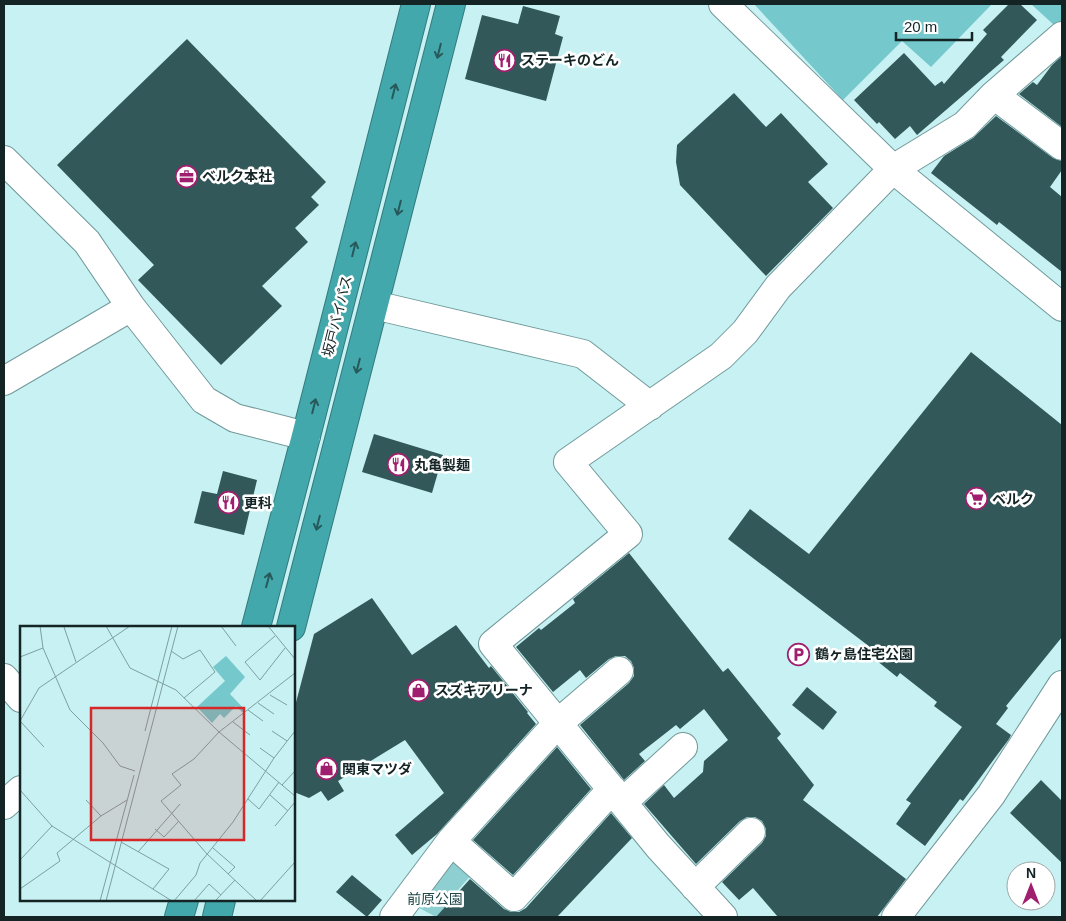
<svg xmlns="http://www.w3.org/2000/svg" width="1066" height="921" font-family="Helvetica,'Noto Sans JP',sans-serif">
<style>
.green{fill:#8ecfd1}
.forest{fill:#75c8cc}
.building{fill:#33585a}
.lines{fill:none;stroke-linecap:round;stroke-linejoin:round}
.minor-casing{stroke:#71999a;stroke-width:30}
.highway-casing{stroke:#337a7d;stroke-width:30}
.minor{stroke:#fff;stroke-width:28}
.highway{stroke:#43a8ac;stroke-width:28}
.oneway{stroke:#27595b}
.labels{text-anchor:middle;stroke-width:5;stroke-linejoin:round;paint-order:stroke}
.poi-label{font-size:14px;font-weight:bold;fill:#142425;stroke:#fff;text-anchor:start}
.street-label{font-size:14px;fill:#142425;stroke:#fff}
.park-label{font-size:14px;fill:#204849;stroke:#fff}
.inset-road{fill:none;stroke:#7f9fa0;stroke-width:1}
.view{fill:#d62828;fill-opacity:0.15;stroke:#d62828;stroke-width:2.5}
.inset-edge{fill:none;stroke:#142425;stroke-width:2.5}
</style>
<rect width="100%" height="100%" fill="#c7f1f2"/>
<path class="green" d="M447,860H457L472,874L451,898L471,916L470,917H436L412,904Z"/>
<path class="forest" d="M754,4H992L931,67L902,41L843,100Z
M1031,4H1062V21L1054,25Z"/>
<path class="building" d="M1009,4H1020L1037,20L1001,57L1004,60L917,135L910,126L895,139L879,122L877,124L854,100L904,53L935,86L942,81L944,84L987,34L983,30Z
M523,6L560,16L555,34L563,37L546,101L465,79L482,15L518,24Z
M187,39L326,182L311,197L319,205L295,228L308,242L262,286L282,306L221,365L138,280L154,265L57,165Z
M1062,56V127L1019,94L1033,82L1037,85L1052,65Z
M734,93L766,127L781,113L828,164L808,182L833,208L766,276L680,185L676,162L677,145Z
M996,116L1053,158L1062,161V170L1050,187L1062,197V272L999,222L997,225L931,173L944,156L973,138Z
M971,352L1062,425V637L1006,706L1008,708L996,724L1011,735L1009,739L963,801L960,799L925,846L896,824L911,803L906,800L962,727L934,706L937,702L900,673L897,677L866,652L870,647L728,539L750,509L809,554Z
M374,434L443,455L432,493L362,472Z
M223,471L257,480L244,535L194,523L202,491L217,494Z
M629,553L723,672L728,668L781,734L777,738L814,785L803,800L906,879L877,917H778L753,888L739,900L722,882L762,843L766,836V829L762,821L755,817H747L740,821L696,864L644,804L664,785L674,798L703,772L704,761L728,740L704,709L680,729L676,725L639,754L645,761L624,780L580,725L629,683L634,676V668L631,661L625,656H616L609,659L586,678L580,670L553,692L516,647L539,628L541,630L575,603L573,599Z
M372,598L412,655L456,625L489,668L491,666L528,712L527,713L536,724L437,834L412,855L395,835L444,793L405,740L338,781L344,791L328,801L321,791L309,798L294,792V710L314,634Z
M807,687L837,712L823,730L792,705Z
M557,747L591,789L513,875L473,840Z
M1041,780L1062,801V863L1010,813Z
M611,813L632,838L557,917H436L470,879L504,909L511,912H519L526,908Z
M352,875L382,900L367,917L336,892Z"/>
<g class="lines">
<defs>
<path id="minor" d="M723,4L893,169L1062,307
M994,95L1062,146
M4,160L87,242L131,307L204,400L235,418L306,436
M374,305L583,354L650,406
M4,381L131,307
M4,678L21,698
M623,802L683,747
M4,805L21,790
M451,841L514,897L612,789
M695,887L751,832
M394,917L451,841L557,724L619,671
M723,917L658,846L493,644L628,534L568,462L721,356L745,332L778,287L893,169L965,125L994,95L1062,36
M896,917L991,795L1062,685"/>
<path id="highway" d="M256,627L306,436L416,4
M291,627L451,4
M179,917L184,900
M217,917L221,900"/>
</defs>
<use href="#minor" class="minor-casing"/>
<use href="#highway" class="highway-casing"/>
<use href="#minor" class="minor"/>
<use href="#highway" class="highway"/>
</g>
<defs><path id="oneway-shaft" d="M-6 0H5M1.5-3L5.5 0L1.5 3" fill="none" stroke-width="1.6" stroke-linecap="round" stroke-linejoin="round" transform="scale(1.25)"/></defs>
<g class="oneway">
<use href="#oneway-shaft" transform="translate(439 51) rotate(104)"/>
<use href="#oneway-shaft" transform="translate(394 91) rotate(-76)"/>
<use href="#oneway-shaft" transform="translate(399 208) rotate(104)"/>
<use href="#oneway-shaft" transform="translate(354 249) rotate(-76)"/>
<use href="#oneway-shaft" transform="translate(358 366) rotate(104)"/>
<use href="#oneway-shaft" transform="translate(314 406) rotate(-76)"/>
<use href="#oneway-shaft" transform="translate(318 523) rotate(104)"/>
<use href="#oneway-shaft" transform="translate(268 580) rotate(-75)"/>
</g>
<defs>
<symbol id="restaurant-ring" viewBox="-11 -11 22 22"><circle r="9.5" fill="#fff" stroke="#a01e6e" stroke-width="1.5"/><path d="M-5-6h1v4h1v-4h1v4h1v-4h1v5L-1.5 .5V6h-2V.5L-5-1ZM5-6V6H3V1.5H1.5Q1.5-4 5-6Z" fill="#a01e6e"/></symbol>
<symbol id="office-ring" viewBox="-11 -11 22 22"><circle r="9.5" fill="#fff" stroke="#a01e6e" stroke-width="1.5"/><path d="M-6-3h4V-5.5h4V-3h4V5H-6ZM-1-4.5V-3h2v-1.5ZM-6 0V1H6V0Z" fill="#a01e6e"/></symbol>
<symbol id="supermarket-ring" viewBox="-11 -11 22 22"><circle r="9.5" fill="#fff" stroke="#a01e6e" stroke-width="1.5"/><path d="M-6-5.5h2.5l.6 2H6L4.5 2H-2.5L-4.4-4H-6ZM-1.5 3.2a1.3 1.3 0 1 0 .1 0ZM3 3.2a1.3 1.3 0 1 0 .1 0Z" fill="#a01e6e"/></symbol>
<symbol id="parking-ring" viewBox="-11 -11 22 22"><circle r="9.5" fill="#fff" stroke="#a01e6e" stroke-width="1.5"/><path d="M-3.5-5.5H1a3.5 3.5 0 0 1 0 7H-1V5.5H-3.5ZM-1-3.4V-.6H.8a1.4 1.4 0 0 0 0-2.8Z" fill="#a01e6e"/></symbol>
<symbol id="shop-ring" viewBox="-11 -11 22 22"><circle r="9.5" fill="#fff" stroke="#a01e6e" stroke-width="1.5"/><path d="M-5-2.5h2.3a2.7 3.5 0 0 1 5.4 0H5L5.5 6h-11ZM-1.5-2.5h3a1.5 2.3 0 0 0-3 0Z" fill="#a01e6e"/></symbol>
</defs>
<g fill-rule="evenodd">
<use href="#restaurant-ring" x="492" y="48" width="25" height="25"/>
<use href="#office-ring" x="174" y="164" width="25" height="25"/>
<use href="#restaurant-ring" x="386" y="452" width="25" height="25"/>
<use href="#supermarket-ring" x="964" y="486" width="25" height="25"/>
<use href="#restaurant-ring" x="216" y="490" width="25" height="25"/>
<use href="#parking-ring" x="786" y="642" width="25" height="25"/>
<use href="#shop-ring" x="406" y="678" width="25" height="25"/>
<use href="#shop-ring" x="314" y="756" width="25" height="25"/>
</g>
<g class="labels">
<g class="poi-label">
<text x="521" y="65">ステーキのどん</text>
<text x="202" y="181">ベルク本社</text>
<text x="414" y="470">丸亀製麺</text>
<text x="992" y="504">ベルク</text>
<text x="244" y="508">更科</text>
<text x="815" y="659">鶴ヶ島住宅公園</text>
<text x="435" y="695">スズキアリーナ</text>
<text x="342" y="774">関東マツダ</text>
</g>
<g class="street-label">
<text transform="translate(337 316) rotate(-76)" y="5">坂戸バイパス</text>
</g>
<g class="park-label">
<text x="435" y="904">前原公園</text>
</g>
</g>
<g transform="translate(20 626)">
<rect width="275" height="275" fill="#c7f1f2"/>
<path d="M206,30L225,51L210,68L225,84L222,86L216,80L204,92L200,88L192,97L177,81L205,55L193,41Z" fill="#75c8cc"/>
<path class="inset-road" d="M20,0L23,22L50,84L83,117L100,140L115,145M28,0H48M86,0L110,42L156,64L199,106L275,170M201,0L216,20M248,0L275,33M44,1L56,36M255,10L225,36L240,54L265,22M151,25L163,33L180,24L195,46L164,72M0,31L23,22M250,69L267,79M238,77L254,88M228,84L243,95M0,95L19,62L110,0M0,95L24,121M213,96L230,109M125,105L152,0M252,105L267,115M240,122L254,132M262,159L275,145M0,164L32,200L152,275M250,169L268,185M228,173L239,183L259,156M66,174L81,190M255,200L275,176M135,203L144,211L159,195M101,216L149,243L133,263M193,222L215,241L208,248M118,226L160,178M0,234L32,200M0,263L40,235L37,227L81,190L107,174M80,275L114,149M86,275L158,0M154,275L176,249L180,237L213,196L254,132L275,105M174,275L189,258L201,269M195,275L215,254M237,275L187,228L141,175L161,159L152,148L174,133L199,106L275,47M240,275L275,236"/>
<path class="view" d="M71,82H224V214H71Z"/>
<rect width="275" height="275" class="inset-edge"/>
</g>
<rect width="1066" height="921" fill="none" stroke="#142425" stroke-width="10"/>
<g transform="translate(1031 886)"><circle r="24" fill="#ffffff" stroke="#a1a7a8"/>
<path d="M0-4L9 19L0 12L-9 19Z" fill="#a01e6e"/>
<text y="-8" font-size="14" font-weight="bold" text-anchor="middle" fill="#142425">N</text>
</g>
<path d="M896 32v8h76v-8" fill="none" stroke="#142425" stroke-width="2.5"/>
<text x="904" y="32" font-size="15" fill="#142425" stroke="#ffffff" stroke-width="4" paint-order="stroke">20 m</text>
</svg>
